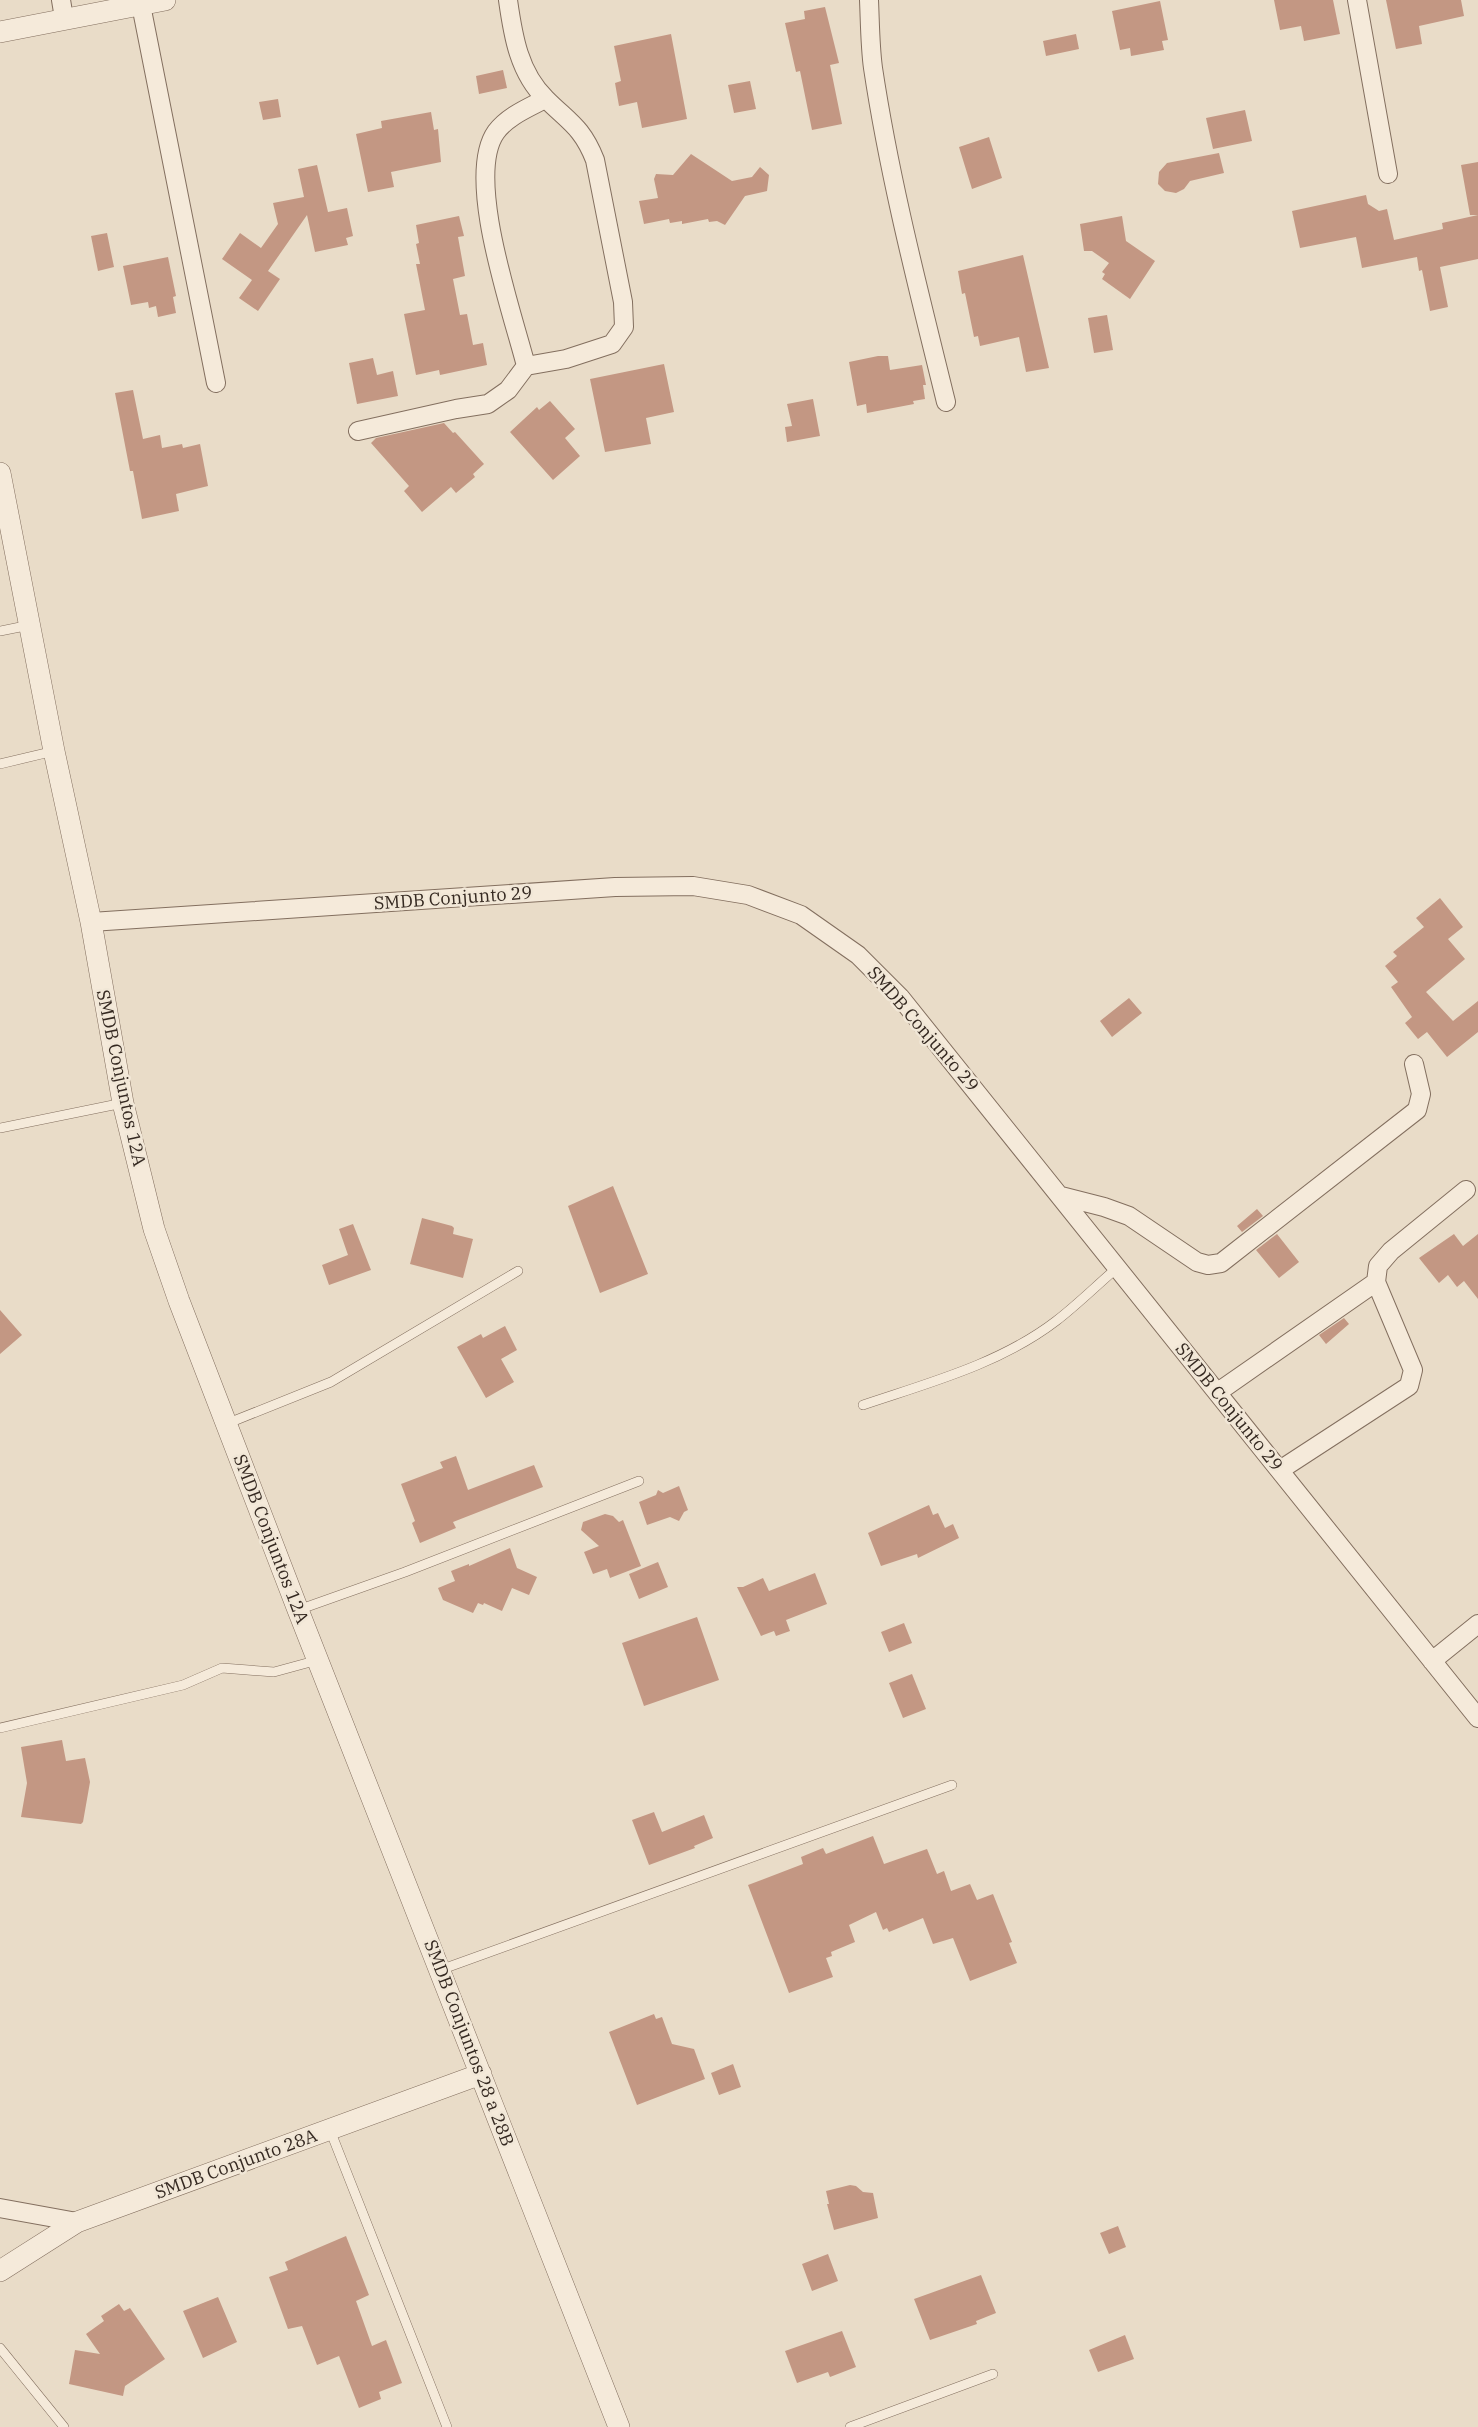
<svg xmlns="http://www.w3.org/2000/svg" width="1478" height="2427" font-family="'IBM Plex Serif',serif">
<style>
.building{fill:#c39783}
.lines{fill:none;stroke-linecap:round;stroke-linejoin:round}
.service-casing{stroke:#836f5f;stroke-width:10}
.minor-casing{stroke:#836f5f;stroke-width:20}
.tertiary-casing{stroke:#836f5f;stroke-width:22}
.service{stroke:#f5eada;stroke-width:9}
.minor{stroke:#f5eada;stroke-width:18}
.tertiary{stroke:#f5eada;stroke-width:21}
.labels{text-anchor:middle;stroke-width:5;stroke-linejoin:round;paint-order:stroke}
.street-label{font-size:18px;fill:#352921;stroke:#f1e7d7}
</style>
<rect width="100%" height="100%" fill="#e9dcc8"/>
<path class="building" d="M1274,0H1333L1340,34L1304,41L1301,26L1280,30Z
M1386,0H1461L1464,16L1419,26L1422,44L1396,49Z
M1160,1L1168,40L1162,41L1164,50L1131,56L1130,48L1120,50L1112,11Z
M825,7L839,63L830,65L842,124L812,130L800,71L796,72L785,23L805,19L804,11Z
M671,34L687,119L642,128L637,102L619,106L615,83L621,81L614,46Z
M1076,34L1079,49L1046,56L1043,41Z
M503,70L507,88L479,94L476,76Z
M750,81L756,109L734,113L728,85Z
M278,99L281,117L263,120L259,102Z
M1245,110L1252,141L1213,149L1206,118Z
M431,112L434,130L438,129L441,162L391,172L394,187L368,192L356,134L382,128L381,121Z
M989,137L1002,178L972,189L959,147Z
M1219,153L1224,173L1190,181L1184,189L1176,193L1165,191L1158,184L1159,172L1167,163Z
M691,154L732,181L752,177L760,167L769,175L767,191L745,196L725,225L717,221L709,222L708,219L682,224V221L670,223L669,219L644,224L639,201L658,198L654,179L656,174L673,175Z
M1478,162V215H1470L1461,165Z
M317,165L328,212L347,208L353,236L346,238L348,245L315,252L307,215L268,271L280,279L258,311L239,298L252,280L222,259L240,233L261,248L278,224L273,203L304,197L298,169Z
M1366,195L1368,204L1379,211L1387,209L1394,240L1443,229L1442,223L1478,215V259L1440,267L1448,307L1430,311L1422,270L1419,271L1417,257L1362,268L1356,237L1300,248L1292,211Z
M459,216L464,236L458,237L465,276L453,279L460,315L467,314L473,345L483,343L487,365L440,375L439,370L416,375L404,314L425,310L416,264H420L416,244L419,243L416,225Z
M1122,216L1126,241L1155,261L1130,299L1102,279L1105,274L1102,272L1109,263L1092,251H1084L1080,224Z
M107,233L114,267L98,271L91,236Z
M1023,255L1049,368L1026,372L1019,337L980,346L978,336L974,337L965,293L962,294L958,271Z
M168,257L176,296L173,297L176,313L158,317L156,306L149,308L148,302L131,305L123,266Z
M1107,315L1113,350L1094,353L1088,318Z
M878,356H888L890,370L922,365L926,385H923L925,399L913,401L914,404L867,413L866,404L857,406L849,362Z
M373,358L377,375L393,371L398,396L357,404L349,363Z
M664,364L674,412L646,418L651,444L605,452L590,379Z
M133,390L143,439L160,435L162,448L182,444L183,448L200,444L208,486L176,494L179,511L142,519L133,471H130L115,393Z
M813,399L820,436L787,442L785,427L792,426L787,404Z
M550,401L575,429L565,438L580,456L553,480L510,432L537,407L539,410Z
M444,423L453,433L455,432L484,464L473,474L475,477L456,493L451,487L422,512L404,491L409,486L371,443L376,438Z
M1440,898L1463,927L1448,939L1465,959L1426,992L1453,1021L1478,1001V1032L1447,1057L1427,1032L1418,1039L1405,1023L1412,1017L1391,987L1398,982L1385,966L1397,956L1393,952L1424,927L1416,918Z
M1129,998L1142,1013L1112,1037L1100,1021Z
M613,1186L648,1274L600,1293L568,1206Z
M1257,1209L1263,1216L1242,1232L1237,1226Z
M422,1218L452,1226L454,1228L453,1234L473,1239L463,1278L410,1264Z
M353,1224L371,1270L329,1285L322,1265L348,1255L339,1229Z
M1277,1234L1299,1262L1279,1278L1256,1250Z
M1454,1234L1463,1246L1478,1234V1299L1464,1281L1457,1287L1448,1275L1439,1283L1419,1258Z
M0,1310L22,1335L0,1354Z
M1344,1318L1349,1324L1326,1344L1319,1335Z
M505,1326L517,1350L501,1359L514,1382L486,1398L457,1347L481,1334L483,1338Z
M456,1456L468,1490L534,1465L543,1487L453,1522L456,1528L420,1543L412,1523L415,1521L401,1484L443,1468L440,1462Z
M679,1486L688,1510L684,1512L679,1521L670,1517L647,1525L639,1502L656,1495L658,1490L663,1493Z
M929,1505L933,1515L938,1513L945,1528L953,1524L959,1538L918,1558L917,1554L881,1566L868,1533Z
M605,1514L613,1516L619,1522L623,1520L641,1566L610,1578L607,1569L593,1574L584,1552L599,1546L581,1530L583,1522Z
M510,1548L517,1568L537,1577L529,1595L512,1588L502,1611L484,1603L483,1605L478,1603L473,1613L443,1600L438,1588L455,1581L451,1571L469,1564V1566Z
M658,1562L668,1587L639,1599L629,1574Z
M815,1573L827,1604L786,1620L790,1631L776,1636L774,1631L761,1636L737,1587H743L763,1578L769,1591Z
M697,1617L719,1680L644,1706L622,1643Z
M904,1623L912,1643L889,1652L881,1632Z
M912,1674L926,1709L903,1718L889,1683Z
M62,1740L66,1761L85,1758L90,1782L83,1822L81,1824L21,1817L27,1783L21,1747Z
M654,1812L662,1832L704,1815L713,1838L694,1846L695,1848L649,1865L632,1820Z
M873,1836L884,1864L927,1849L937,1874L944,1871L951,1891L970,1884L977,1900L993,1894L1012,1942L1009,1943L1017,1963L970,1981L953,1938L933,1944L923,1918L889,1932L887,1928L883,1930L876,1912L849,1925L855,1942L831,1952L832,1956L826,1958L833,1977L789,1993L748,1885L803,1864L801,1857L823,1848L826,1854Z
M654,2014L656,2019L662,2017L672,2044L694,2049L705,2079L637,2105L609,2032Z
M733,2064L741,2087L719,2095L711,2073Z
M850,2185L856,2186L863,2192L873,2193L878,2218L834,2230L827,2204H829L826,2191Z
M1118,2226L1126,2247L1109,2254L1100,2233Z
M346,2236L369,2295L356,2301L372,2346L386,2340L402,2383L379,2392L381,2399L359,2408L339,2356L317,2365L302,2326L288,2329L269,2277L288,2270L285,2262Z
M828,2254L838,2281L812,2291L802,2264Z
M981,2275L996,2313L976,2321L977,2324L930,2340L914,2299Z
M218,2297L237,2342L203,2358L183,2311Z
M119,2304L124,2311L130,2308L165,2359L125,2386L123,2396L69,2384L75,2350L100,2354L86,2334L104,2321L101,2316Z
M842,2331L856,2367L830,2377L828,2372L797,2383L785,2351Z
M1125,2335L1134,2359L1098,2372L1089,2350Z"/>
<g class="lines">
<defs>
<path id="service" d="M0,631L30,625
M0,764L54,751
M0,1128L123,1103
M863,1405C928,1383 1000,1364 1056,1321C1077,1305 1097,1285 1118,1267
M226,1424L331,1382L518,1271
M298,1610L405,1572L639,1481
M0,1728L183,1685L222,1668L274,1672L318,1660
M440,1970L952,1785
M330,2130L447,2427
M0,2348L64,2427
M850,2427L993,2374"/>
<path id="minor" d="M61,0L64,18
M869,0C870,22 870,46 873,68C890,181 919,292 946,402
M1357,0L1388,174
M141,5L216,383
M526,366C513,314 464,177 496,132C508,116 528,108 545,99
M358,431L456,409L488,404L508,390L526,366L566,359L612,344L624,327L623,302L595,160C582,127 569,122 546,99C519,73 513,36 508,0
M91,922L615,887L693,886L748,895L801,915L858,955L900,997L1478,1718
M1061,1196L1104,1207L1129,1216L1197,1262L1208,1265L1221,1263L1417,1110L1421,1094L1414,1064
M1218,1392L1376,1282
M1280,1470L1409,1386L1413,1370L1376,1282L1378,1266L1391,1251L1466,1190
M1432,1661L1478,1624
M0,2208L77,2222"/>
<path id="tertiary" d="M0,32L165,0
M0,473L54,751L91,922L123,1103L154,1229L179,1301L298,1610L619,2427
M0,2271L77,2222L481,2074"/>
</defs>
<use href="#service" class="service-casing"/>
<use href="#minor" class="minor-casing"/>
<use href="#tertiary" class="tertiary-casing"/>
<use href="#service" class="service"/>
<use href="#minor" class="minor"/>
<use href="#tertiary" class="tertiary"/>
</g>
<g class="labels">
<g class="street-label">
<text transform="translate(453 898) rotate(-4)" y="6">SMDB Conjunto 29</text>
<text transform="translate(923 1029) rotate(49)" y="6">SMDB Conjunto 29</text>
<text transform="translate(121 1078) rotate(78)" y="6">SMDB Conjuntos 12A</text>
<text transform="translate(1229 1407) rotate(51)" y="6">SMDB Conjunto 29</text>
<text transform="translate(271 1539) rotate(69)" y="6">SMDB Conjuntos 12A</text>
<text transform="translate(469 2043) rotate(69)" y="6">SMDB Conjuntos 28 a 28B</text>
<text transform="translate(236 2164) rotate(-20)" y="6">SMDB Conjunto 28A</text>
</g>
</g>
</svg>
